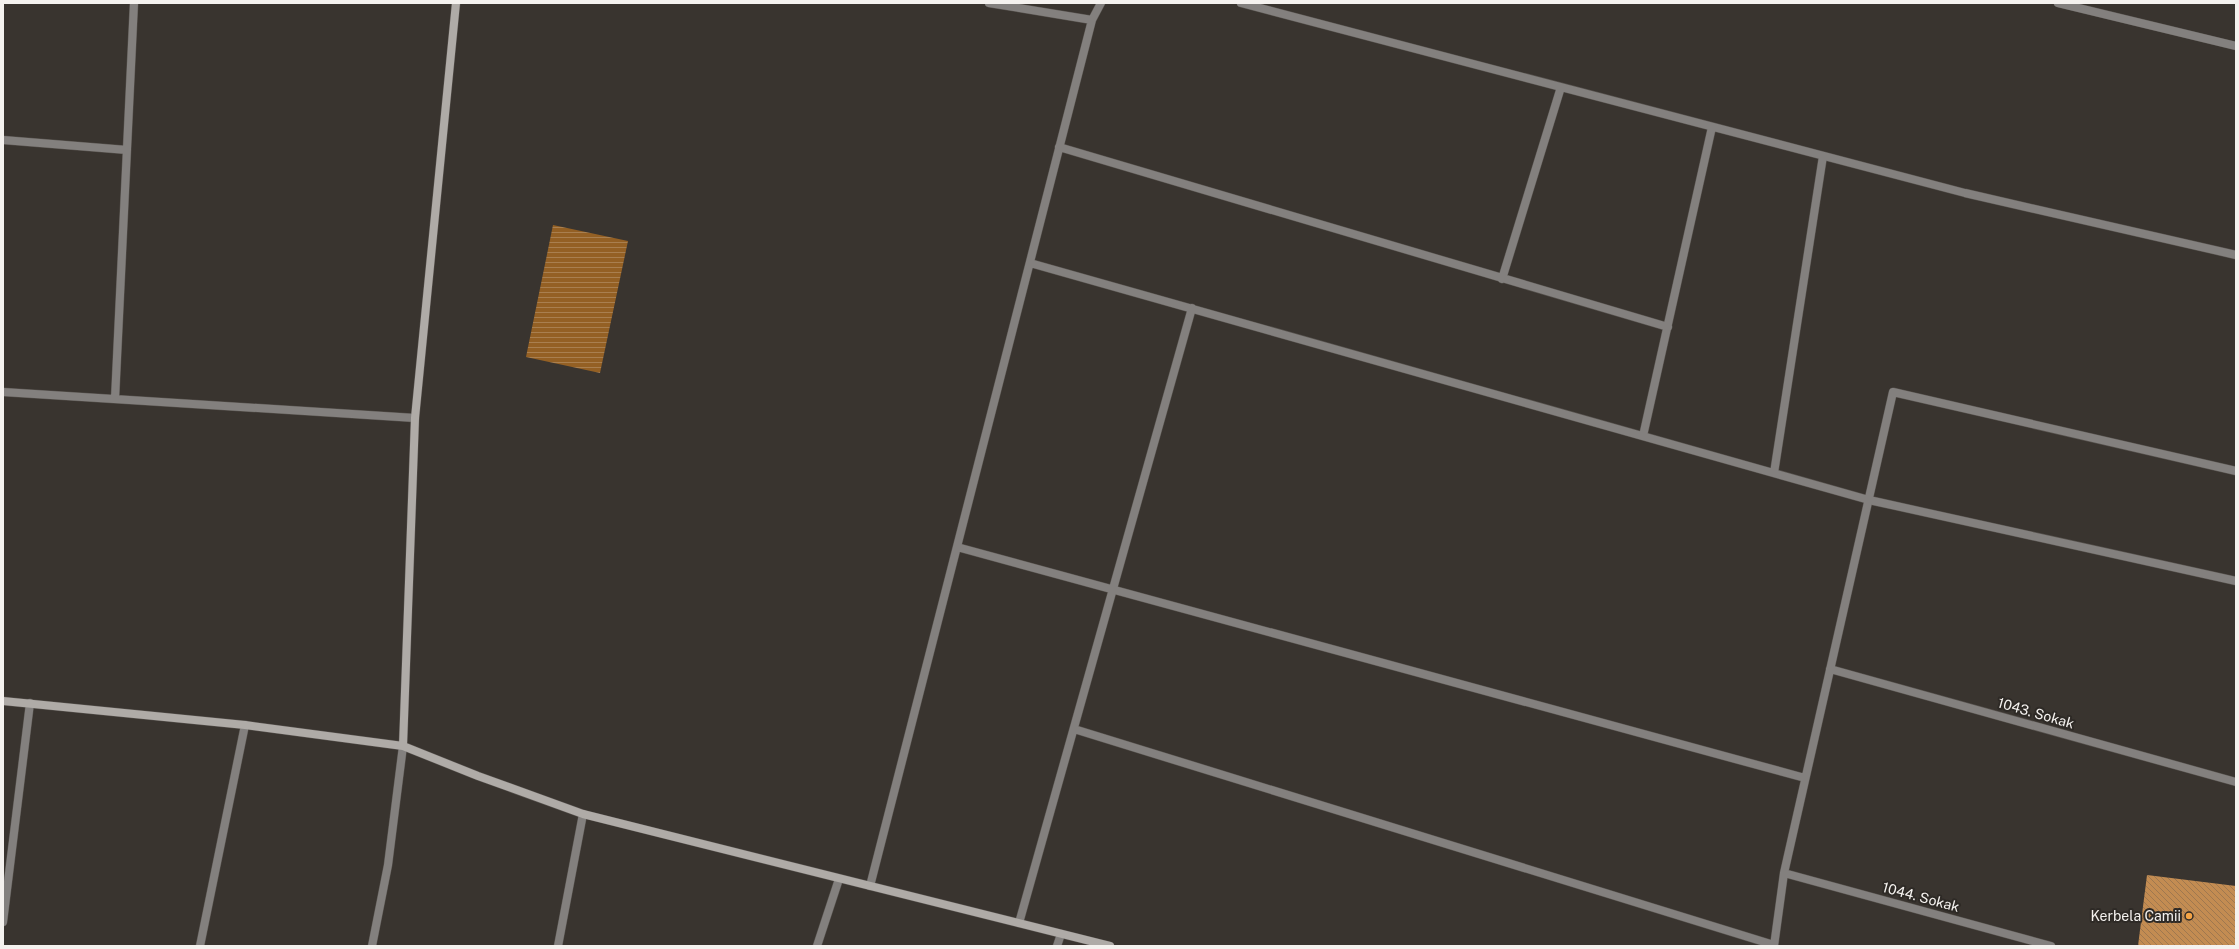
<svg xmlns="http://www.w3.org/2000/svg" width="2239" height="949" font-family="'Public Sans',sans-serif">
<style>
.water{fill:url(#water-rules)}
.building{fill:url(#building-back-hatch)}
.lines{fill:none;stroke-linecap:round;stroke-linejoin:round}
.minor-casing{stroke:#57524e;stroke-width:9}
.secondary-casing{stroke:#57524e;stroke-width:9}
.minor{stroke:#83807e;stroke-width:8}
.secondary{stroke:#afaba7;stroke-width:8}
.poi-dot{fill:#f4a345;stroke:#2e2a26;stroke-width:1.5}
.labels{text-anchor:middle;stroke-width:4;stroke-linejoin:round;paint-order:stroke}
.street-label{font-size:14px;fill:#f5f2ef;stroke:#2e2a26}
.poi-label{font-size:14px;fill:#f5f2ef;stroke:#2e2a26;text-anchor:end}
</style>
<defs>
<pattern id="water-rules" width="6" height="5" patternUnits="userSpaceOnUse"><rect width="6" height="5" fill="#946024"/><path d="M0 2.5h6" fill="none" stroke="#a97f4f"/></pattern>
<pattern id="building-back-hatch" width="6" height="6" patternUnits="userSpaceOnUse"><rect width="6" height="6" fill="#c38c52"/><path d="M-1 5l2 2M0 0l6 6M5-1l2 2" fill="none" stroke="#9f784f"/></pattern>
</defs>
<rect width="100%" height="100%" fill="#39342f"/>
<path class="water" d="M553,225L628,241L600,373L526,357Z"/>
<path class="building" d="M2147,875L2236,886V946H2138Z"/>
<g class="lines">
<defs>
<path id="minor" d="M989,3L1092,20
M1241,3L1965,193L2236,255
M2058,3L2236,46
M3,140L127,150
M1059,147L1668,327
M1030,263L1869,500L2236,581
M1502,279L1561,87
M3,392L415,418
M115,399L134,3
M1643,436L1712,127
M1774,473L1823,156
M957,547L1805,778
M1830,669L2236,782
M1074,729L1774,945
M1784,873L2051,946
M870,886L1092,20L1101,3
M3,922L30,703
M1019,923L1192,308
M200,946L245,725
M372,946L388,865L403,746
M558,946L583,814
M817,946L839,879
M1057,946L1061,934
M1774,946L1784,873L1893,392L2236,471"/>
<path id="secondary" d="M3,701L245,725L403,746L478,776L583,814L1110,946
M403,746L415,418L456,3"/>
</defs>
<use href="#minor" class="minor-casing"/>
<use href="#secondary" class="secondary-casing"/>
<use href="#minor" class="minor"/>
<use href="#secondary" class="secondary"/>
</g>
<circle class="poi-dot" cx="2189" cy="916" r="4"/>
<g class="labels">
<g class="street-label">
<text transform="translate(2036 713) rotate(16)" y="5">1043. Sokak</text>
<text transform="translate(1921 897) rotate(15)" y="5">1044. Sokak</text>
</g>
<g class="poi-label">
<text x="2181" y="921">Kerbela Camii</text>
</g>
</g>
<rect width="2239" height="949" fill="none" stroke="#f5f2ef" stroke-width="8"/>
</svg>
